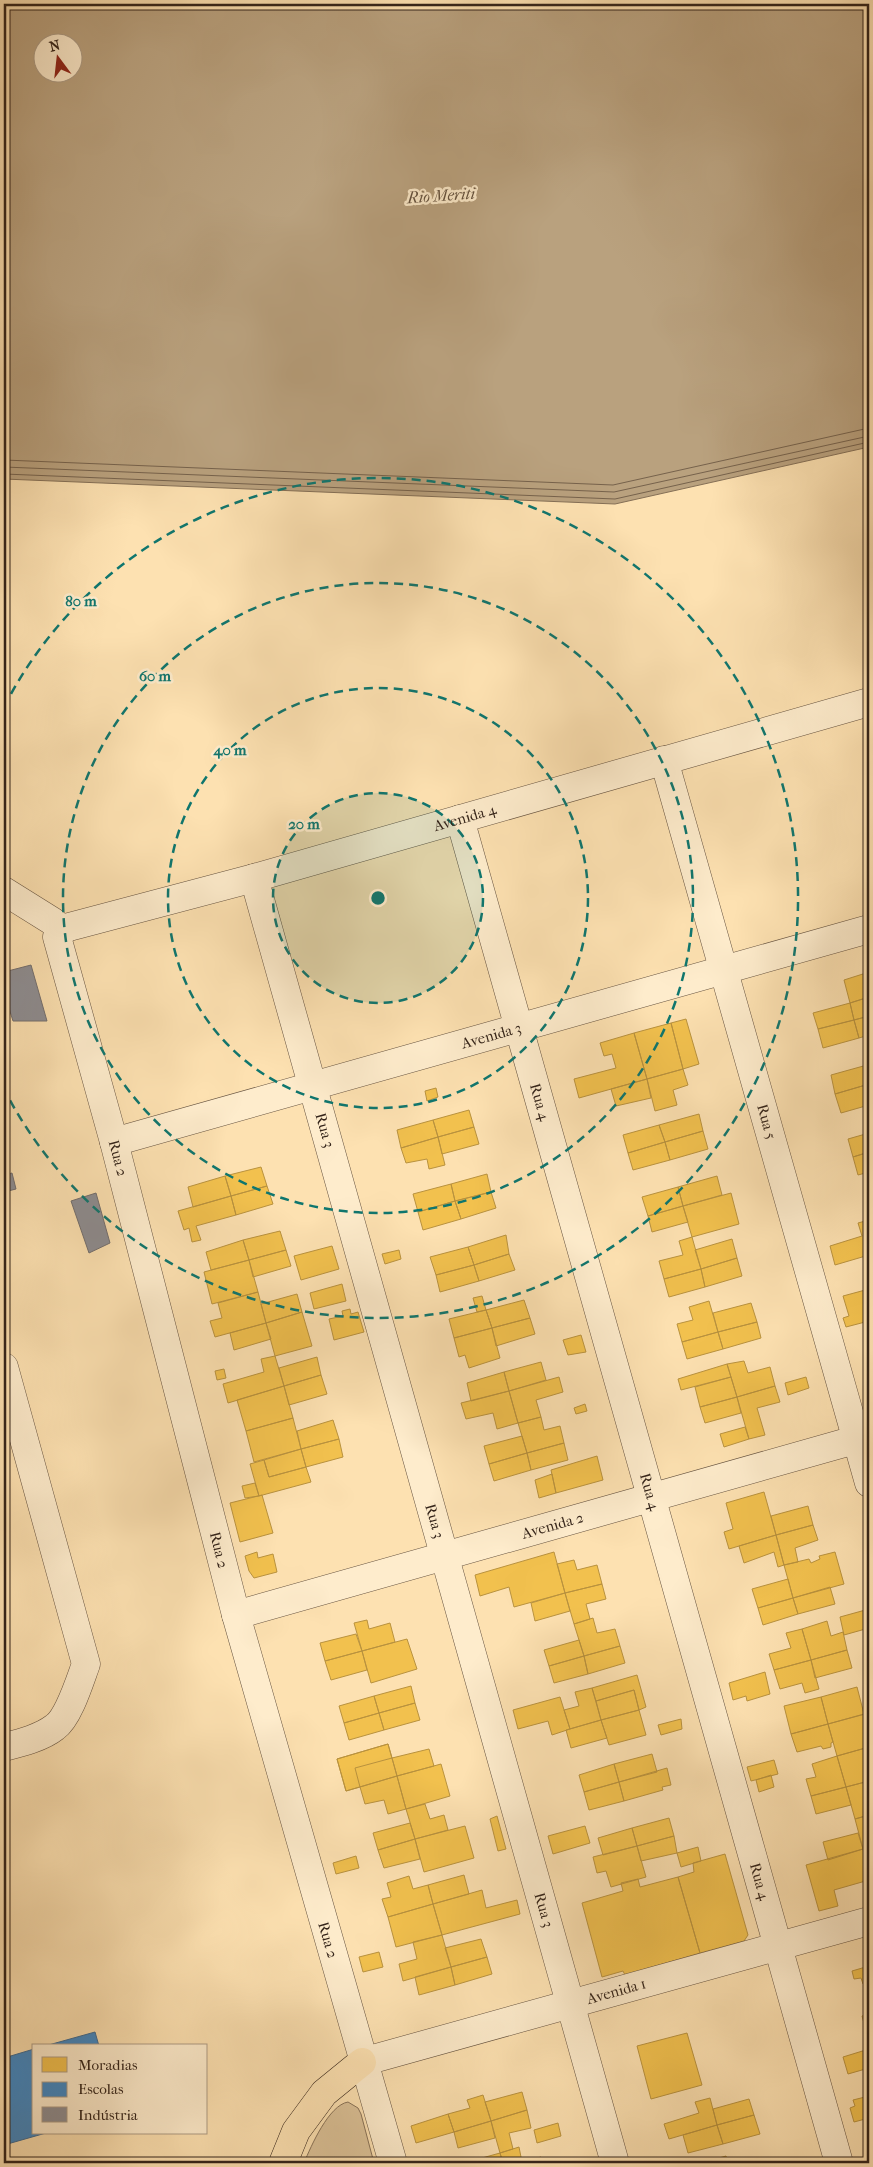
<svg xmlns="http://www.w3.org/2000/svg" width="873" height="2167" font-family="'IM FELL French Canon',serif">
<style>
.green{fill:#dbc197;stroke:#887258}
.water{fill:#b9a17e;stroke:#846f56;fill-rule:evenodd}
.homes{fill:#f2c14e;stroke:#b9923e}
.schools{fill:#3f88c5;stroke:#3c6a92}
.industry{fill:#8d8d92;stroke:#726e6e}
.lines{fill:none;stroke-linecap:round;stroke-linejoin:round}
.shore{stroke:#76624c;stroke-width:1}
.minor-casing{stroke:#665340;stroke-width:29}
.highway-casing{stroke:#34241a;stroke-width:29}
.minor{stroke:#feeccc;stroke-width:28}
.highway{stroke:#fde1b1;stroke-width:28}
.ring{fill:none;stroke:#0f766e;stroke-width:2.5;stroke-dasharray:9 6}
.labels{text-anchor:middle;stroke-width:5;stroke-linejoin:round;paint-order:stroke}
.street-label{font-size:15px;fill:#34241a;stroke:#feeccc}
.water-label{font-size:16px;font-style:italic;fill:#63503d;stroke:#feeccc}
.centre{fill:#0f766e;stroke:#feeccc;stroke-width:2.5}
.ring-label{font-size:15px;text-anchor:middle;font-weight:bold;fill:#0f766e;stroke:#feeccc;stroke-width:5;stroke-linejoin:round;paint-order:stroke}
</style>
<rect width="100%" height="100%" fill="#fde1b1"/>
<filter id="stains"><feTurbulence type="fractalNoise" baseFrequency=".004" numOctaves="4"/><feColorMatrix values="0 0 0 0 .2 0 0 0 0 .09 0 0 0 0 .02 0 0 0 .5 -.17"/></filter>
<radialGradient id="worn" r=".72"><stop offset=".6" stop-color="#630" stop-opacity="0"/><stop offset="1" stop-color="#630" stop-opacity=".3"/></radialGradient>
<path class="green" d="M348,2102L358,2108L361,2114L374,2163H304C311,2146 329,2105 348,2102Z"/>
<path class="water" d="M4,4H869V447L615,504L4,479ZM42,42H72V72H42Z"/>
<path class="homes" d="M866,973L869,983V997L850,1003L844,980Z
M869,997V1016L854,1020L850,1003Z
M850,1003L854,1020L818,1029L813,1013Z
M869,1016V1035L859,1038L854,1020Z
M686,1019L699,1064L683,1069L671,1023Z
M854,1020L859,1038L823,1048L818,1029Z
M671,1023L683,1069L647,1079L634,1033Z
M634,1033L647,1079L579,1098L574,1079L616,1068L612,1054L604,1056L600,1043Z
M869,1051V1073L864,1052Z
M867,1065L869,1084L835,1094L831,1075Z
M683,1069L688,1085L673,1090L677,1105L655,1111L647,1079Z
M647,1079L651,1098L616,1106L611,1089Z
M869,1084V1105L841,1113L835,1094Z
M436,1088L438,1097L427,1101L425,1091Z
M469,1110L474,1127L438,1137L433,1120Z
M699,1114L703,1131L665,1142L659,1125Z
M433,1120L438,1137L401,1148L397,1130Z
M659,1125L665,1142L628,1153L623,1135Z
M474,1127L479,1144L442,1154L438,1137Z
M703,1131L708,1149L670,1160L665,1142Z
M869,1133V1152L853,1157L848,1139Z
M438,1137L445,1165L429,1169L427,1159L406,1163L401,1148Z
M665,1142L670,1160L633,1170L628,1153Z
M869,1152V1172L858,1175L853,1157Z
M261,1167L267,1186L231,1196L225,1176Z
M487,1174L491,1192L455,1201L451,1184Z
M225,1176L231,1196L193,1207L188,1187Z
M717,1176L722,1195L683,1206L678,1187Z
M451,1184L455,1201L418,1212L413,1194Z
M267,1186L273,1204L236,1215L231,1196Z
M678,1187L683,1206L648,1216L642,1197Z
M491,1192L496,1208L461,1219L455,1201Z
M731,1193L739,1224L692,1237L683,1206Z
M231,1196L236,1215L196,1226L201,1240L192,1242L189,1228L184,1230L178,1211Z
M455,1201L461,1219L423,1230L418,1212Z
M683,1206L688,1222L652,1232L648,1216Z
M869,1220V1255L835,1265L830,1246L862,1236L858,1223Z
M280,1231L286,1250L249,1260L243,1240Z
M506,1235L509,1254L474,1265L468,1247Z
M692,1237L701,1269L664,1279L659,1261L683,1255L679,1241Z
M732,1239L737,1258L701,1269L695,1250Z
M243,1240L249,1260L211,1270L206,1252Z
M332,1246L339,1269L301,1280L294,1256Z
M468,1247L474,1265L436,1275L430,1257Z
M286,1250L291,1266L253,1277L249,1260Z
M399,1250L401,1259L385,1264L382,1254Z
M509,1254L515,1270L479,1281L474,1265Z
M737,1258L742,1276L705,1287L701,1269Z
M249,1260L258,1292L212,1304L204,1272Z
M474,1265L479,1281L440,1292L436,1275Z
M701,1269L705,1287L669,1297L664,1279Z
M342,1284L346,1301L314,1309L310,1293Z
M869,1289V1321L846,1327L843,1318L849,1316L843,1296Z
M258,1292L266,1323L215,1337L210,1321L222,1318L218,1303Z
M297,1294L302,1312L266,1323L261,1304Z
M482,1296L486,1310L477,1312L473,1298Z
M524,1300L530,1318L492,1328L486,1310Z
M709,1301L718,1332L682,1342L677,1324L693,1320L689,1307Z
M751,1303L757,1322L718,1332L713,1313Z
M350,1309L351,1314L358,1312L364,1332L334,1340L329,1319L343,1316L342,1311Z
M486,1310L492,1328L454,1338L449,1319Z
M302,1312L312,1346L275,1356L266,1323Z
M530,1318L535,1334L496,1346L492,1328Z
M757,1322L761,1338L723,1349L718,1332Z
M266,1323L271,1339L234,1350L230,1333Z
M492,1328L500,1358L469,1368L465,1355L459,1357L454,1338Z
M718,1332L723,1349L687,1359L682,1342Z
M581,1335L586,1352L568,1355L563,1340Z
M275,1356L284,1386L228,1403L223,1384L264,1372L261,1359Z
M317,1357L321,1375L284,1386L279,1368Z
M744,1361L748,1373L770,1367L775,1386L737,1397L727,1364Z
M541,1362L546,1380L509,1391L504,1372Z
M727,1364L731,1377L681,1390L678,1379Z
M224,1369L226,1378L217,1380L215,1371Z
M504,1372L509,1391L471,1401L467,1383Z
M321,1375L327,1394L289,1405L284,1386Z
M559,1377L563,1392L536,1400L541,1417L518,1423L509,1391Z
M731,1377L737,1397L700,1407L695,1387Z
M806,1377L809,1388L788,1395L785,1383Z
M284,1386L293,1418L246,1431L237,1400Z
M775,1386L780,1402L757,1408L765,1435L749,1439L737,1397Z
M509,1391L518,1423L497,1429L493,1413L466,1419L461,1403Z
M737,1397L741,1413L705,1423L700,1407Z
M585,1404L587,1411L576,1414L574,1408Z
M541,1417L544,1430L560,1426L564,1443L527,1453L518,1423Z
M293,1418L301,1449L254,1462L246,1431Z
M333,1420L339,1439L301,1449L297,1431Z
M745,1427L749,1439L724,1447L720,1434Z
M522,1436L527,1453L489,1464L484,1446Z
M339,1439L343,1457L306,1467L301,1449Z
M564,1443L568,1460L531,1470L527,1453Z
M301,1449L306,1467L269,1477L264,1460Z
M527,1453L531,1470L494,1481L489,1464Z
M597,1456L603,1480L556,1493L551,1470Z
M264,1460L269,1477L306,1467L311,1482L259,1496L250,1464Z
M552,1474L556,1493L539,1498L535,1480Z
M255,1483L259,1496L245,1498L242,1486Z
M764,1492L776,1535L729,1549L724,1532L733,1529L726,1503Z
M262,1495L273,1533L240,1542L230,1503Z
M808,1506L813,1525L776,1535L771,1516Z
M813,1525L818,1540L795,1548L798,1562L784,1565L776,1535Z
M776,1535L784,1565L778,1567L774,1552L744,1563L739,1546Z
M257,1552L258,1558L273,1554L277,1572L254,1578L249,1571L245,1556Z
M554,1552L565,1593L514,1607L509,1587L480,1596L475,1575Z
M835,1552L844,1584L793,1598L784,1565L809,1559L811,1563L820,1559L819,1556Z
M574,1560L577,1570L597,1565L602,1584L565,1593L557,1564Z
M788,1579L793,1598L758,1608L752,1589Z
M602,1584L606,1599L586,1604L590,1619L574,1624L565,1593Z
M830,1587L835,1604L798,1614L793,1598Z
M565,1593L570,1611L535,1621L531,1603Z
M793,1598L798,1614L763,1625L758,1608Z
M869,1609V1628L844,1635L840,1617Z
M593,1618L597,1633L615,1629L620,1646L584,1656L574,1624Z
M367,1620L369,1629L390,1623L395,1642L362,1651L354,1623Z
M827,1621L831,1636L843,1632L847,1650L811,1660L802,1629Z
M802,1629L811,1660L774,1670L769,1654L791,1648L786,1633Z
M356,1634L362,1651L325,1661L320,1643Z
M407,1639L417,1669L371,1683L362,1651Z
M579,1640L584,1656L549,1666L544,1650Z
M620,1646L625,1663L588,1674L584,1656Z
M847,1650L852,1668L815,1678L811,1660Z
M362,1651L367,1670L331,1680L325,1661Z
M584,1656L588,1674L554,1683L549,1666Z
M811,1660L819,1689L805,1693L802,1683L780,1689L774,1670Z
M765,1672L770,1694L747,1701L746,1696L733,1700L729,1683Z
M637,1675L646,1707L639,1710L634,1690L596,1701L592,1688Z
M411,1686L415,1703L379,1713L374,1696Z
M857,1687L864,1714L828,1724L821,1697Z
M592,1688L601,1720L570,1729L564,1710L579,1706L575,1692Z
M634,1690L639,1710L601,1720L596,1701Z
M374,1696L379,1713L344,1723L339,1706Z
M560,1697L570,1729L552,1735L548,1721L518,1729L513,1710Z
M821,1697L828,1724L791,1734L784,1706Z
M415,1703L420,1720L384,1730L379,1713Z
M639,1710L646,1735L609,1745L601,1720Z
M379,1713L384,1730L349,1740L344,1723Z
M869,1713V1747L837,1756L828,1724Z
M681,1719L682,1729L661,1735L658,1725Z
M601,1720L607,1738L571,1748L566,1730Z
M828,1724L833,1742L831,1743V1747L823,1749L821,1746L797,1752L791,1734Z
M388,1744L397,1776L346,1791L337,1759Z
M388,1744L392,1758L355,1768L360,1787L346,1791L337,1759Z
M869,1747V1781L846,1787L837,1756Z
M429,1749L434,1766L397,1776L392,1758Z
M652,1754L657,1772L619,1782L614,1764Z
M837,1756L846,1787L811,1796L806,1779L816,1777L812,1764Z
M774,1760L778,1774L751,1781L747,1767Z
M441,1764L450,1796L406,1809L397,1776Z
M614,1764L619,1782L584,1792L579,1775Z
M667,1768L671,1785L662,1787L663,1790L624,1801L619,1782Z
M771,1775L774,1787L759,1792L756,1780Z
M397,1776L406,1809L388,1814L384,1800L365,1804L360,1787Z
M869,1781V1815L855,1819L846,1787Z
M619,1782L624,1801L589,1810L584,1792Z
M846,1787L851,1805L816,1814L811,1796Z
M425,1804L430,1819L444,1815L448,1830L415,1839L406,1809Z
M869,1815V1848L863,1849L855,1819Z
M497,1816L506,1849L498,1851L490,1819Z
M669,1818L674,1836L637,1846L632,1828Z
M410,1823L415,1839L378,1850L373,1833Z
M465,1826L474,1858L424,1872L415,1839Z
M585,1826L590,1843L553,1854L548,1836Z
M632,1828L637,1846L603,1855L598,1838Z
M858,1833L863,1849L828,1860L823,1842Z
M674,1836L677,1853L641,1861L637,1846Z
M415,1839L420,1859L384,1868L378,1850Z
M637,1846L646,1877L611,1887L606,1871L597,1873L593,1857Z
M698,1847L701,1861L681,1867L677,1853Z
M869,1848V1871L863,1849Z
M863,1849L869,1871V1880L834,1890L838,1906L819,1911L806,1865Z
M725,1854L748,1935L744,1941L700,1953L678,1877L694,1872L693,1863Z
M356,1856L359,1868L336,1874L333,1863Z
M464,1875L469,1894L433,1904L428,1885Z
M409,1876L413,1889L428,1885L433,1904L388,1917L382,1899L391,1897L387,1883Z
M678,1877L700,1953L625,1975L623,1971L602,1977L582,1903L623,1891L621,1883L638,1879L640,1887Z
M482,1890L486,1908L517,1900L520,1914L442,1935L433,1904Z
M433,1904L442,1935L396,1947L388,1917Z
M442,1935L451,1967L403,1981L399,1964L417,1959L413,1942Z
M481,1939L487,1957L451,1967L445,1948Z
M379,1952L383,1967L363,1972L359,1957Z
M487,1957L492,1974L455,1985L451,1967Z
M869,1966V1982L863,1984L861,1978L854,1979L852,1971Z
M451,1967L455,1985L419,1995L415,1977Z
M869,2014V2034H867L862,2016Z
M687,2033L702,2085L651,2099L637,2046Z
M869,2049V2068L848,2074L843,2057Z
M522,2092L527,2110L491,2121L485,2102Z
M483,2095L491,2121L454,2132L448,2114L470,2108L467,2100Z
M869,2096V2118L854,2122L850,2108L855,2106L853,2100Z
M710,2098L717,2125L669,2139L664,2124L699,2113L695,2102Z
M749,2099L754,2115L717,2125L713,2109Z
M527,2110L531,2128L509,2133L513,2149L500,2153L491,2121Z
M448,2114L454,2132L416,2143L411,2126Z
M754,2115L760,2134L723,2144L717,2125Z
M491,2121L495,2138L458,2148L454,2132Z
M558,2123L561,2136L537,2143L534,2130Z
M717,2125L723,2144L688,2153L683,2135Z
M519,2147L522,2162L541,2157L542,2163H503L500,2153Z
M500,2153L503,2163H464Z
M726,2156L728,2163H702Z"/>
<path class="schools" d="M95,2032L99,2046H45Z
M34,2049V2133H46L4,2145V2058Z"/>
<path class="industry" d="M31,965L47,1021H13L4,992V972Z
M12,1173L16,1189L4,1192V1175Z
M96,1193L110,1243L89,1253L71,1201Z"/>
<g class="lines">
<path class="shore" d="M4,460L613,485L869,428
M4,467L614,492L869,436
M4,474L615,499L869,442"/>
<defs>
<g id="minor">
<path id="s1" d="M664,760L869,1483"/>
<path id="s2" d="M460,819L839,2163"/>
<path id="s3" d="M254,878L615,2163"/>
<path d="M4,891L52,921L63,930"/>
<path id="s4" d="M114,1142L869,929"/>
<path d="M4,1367L86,1664C80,1680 69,1717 55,1727C41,1738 20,1743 4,1747"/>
<path id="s5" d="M236,1615L869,1436"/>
<path id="s6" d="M362,2062L869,1921"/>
<path id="s7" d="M393,2163L236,1615L114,1142L57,937L63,930L69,927L254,878L869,702"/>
</g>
<path id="highway" d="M283,2163L296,2131L324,2093L362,2062"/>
</defs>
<use href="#minor" class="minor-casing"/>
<use href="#highway" class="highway-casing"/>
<use href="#minor" class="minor"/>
<use href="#highway" class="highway"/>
</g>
<circle cx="378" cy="898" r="105" fill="#0f766e" fill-opacity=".12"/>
<g class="ring">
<circle cx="378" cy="898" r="105"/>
<circle cx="378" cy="898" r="210"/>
<circle cx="378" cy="898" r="315"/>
<path d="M4 707A420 420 0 1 1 4 1089"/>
</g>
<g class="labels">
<g class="street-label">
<text dy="5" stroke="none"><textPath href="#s7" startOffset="1698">Avenida 4</textPath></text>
<text dy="5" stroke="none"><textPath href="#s4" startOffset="392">Avenida 3</textPath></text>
<text dy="5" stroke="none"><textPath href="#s2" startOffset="294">Rua 4</textPath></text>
<text dy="5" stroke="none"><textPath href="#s1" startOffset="376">Rua 5</textPath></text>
<text dy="5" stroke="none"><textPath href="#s3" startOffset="262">Rua 3</textPath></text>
<text transform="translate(118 1158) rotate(75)" y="5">Rua 2</text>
<text dy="5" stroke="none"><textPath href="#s2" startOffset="699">Rua 4</textPath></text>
<text dy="5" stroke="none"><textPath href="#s3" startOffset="668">Rua 3</textPath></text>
<text dy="5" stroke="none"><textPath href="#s5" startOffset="329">Avenida 2</textPath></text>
<text transform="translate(219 1550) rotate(76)" y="5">Rua 2</text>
<text dy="5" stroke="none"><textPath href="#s2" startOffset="1104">Rua 4</textPath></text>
<text dy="5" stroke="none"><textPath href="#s3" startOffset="1072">Rua 3</textPath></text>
<text transform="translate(328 1940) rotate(74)" y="5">Rua 2</text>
<text dy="5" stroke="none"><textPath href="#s6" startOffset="264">Avenida 1</textPath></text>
</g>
<g class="water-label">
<text transform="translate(441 195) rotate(-4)" y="6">Rio Meriti</text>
</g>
</g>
<circle cx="378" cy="898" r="8" class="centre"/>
<g class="ring-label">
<text x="81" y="606">80 m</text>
<text x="155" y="681">60 m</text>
<text x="230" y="755">40 m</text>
<text x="304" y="829">20 m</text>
</g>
<rect width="873" height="2167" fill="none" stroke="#fde1b1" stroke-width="20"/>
<rect x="5" y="5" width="863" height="2157" fill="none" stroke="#34241a" stroke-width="2.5"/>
<rect x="10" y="10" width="853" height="2147" fill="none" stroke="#34241a"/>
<rect x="32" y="2044" width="175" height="90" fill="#feeccc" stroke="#ad9c85"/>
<rect x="42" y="2057" width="25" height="15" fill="#f2c14e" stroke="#ad9c85"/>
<text x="78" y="2070" font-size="15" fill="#34241a">Moradias</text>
<rect x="42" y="2082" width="25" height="15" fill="#3f88c5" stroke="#ad9c85"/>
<text x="78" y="2094" font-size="15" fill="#34241a">Escolas</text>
<rect x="42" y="2107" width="25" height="15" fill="#8d8d92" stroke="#ad9c85"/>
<text x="78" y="2120" font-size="15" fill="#34241a">Indústria</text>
<g transform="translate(58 58) rotate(345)"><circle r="24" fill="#feeccc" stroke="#ad9c85"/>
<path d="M0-4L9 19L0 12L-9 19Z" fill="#8f2418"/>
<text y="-8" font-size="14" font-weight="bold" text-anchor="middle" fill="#34241a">N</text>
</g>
<rect width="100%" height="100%" filter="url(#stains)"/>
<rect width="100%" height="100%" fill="url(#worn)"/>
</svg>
